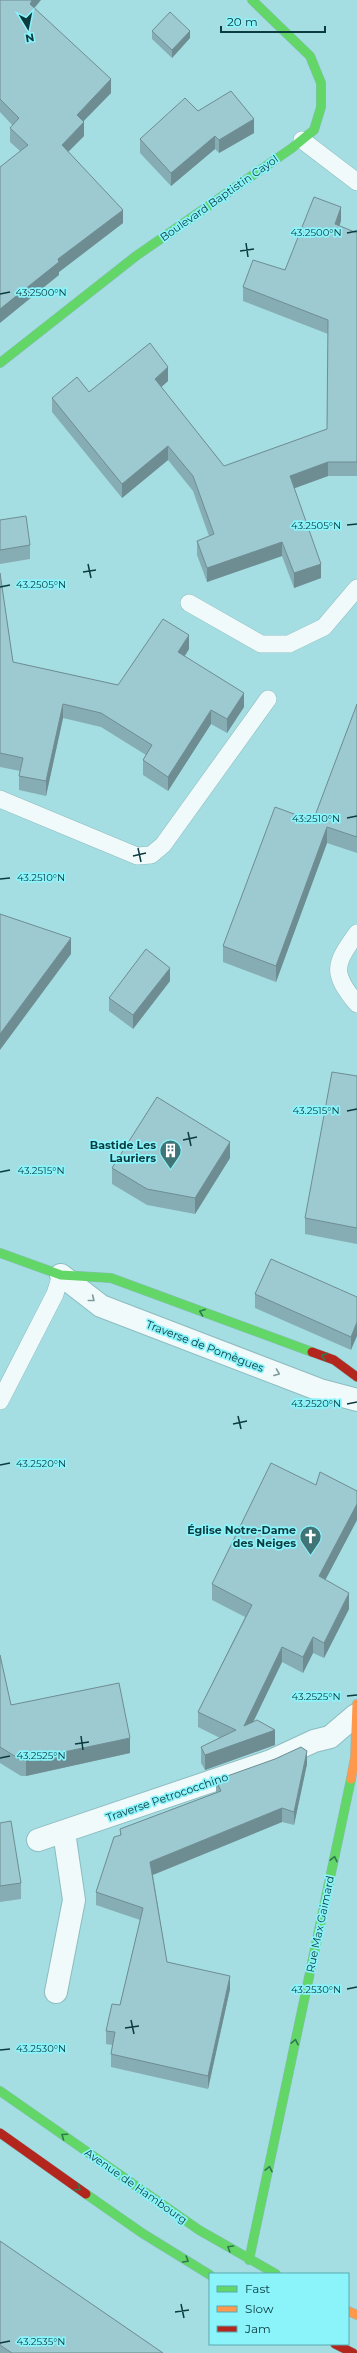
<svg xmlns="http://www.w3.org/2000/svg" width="357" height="2353" font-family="Montserrat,sans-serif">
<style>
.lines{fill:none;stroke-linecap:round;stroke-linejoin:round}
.lane-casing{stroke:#8dbcbf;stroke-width:18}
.street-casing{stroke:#8dbcbf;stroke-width:24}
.fast-casing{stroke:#8dbcbf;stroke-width:10}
.slow-casing{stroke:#8dbcbf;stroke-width:10}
.jam-casing{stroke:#8dbcbf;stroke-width:10}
.lane{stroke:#f1fafb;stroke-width:17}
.street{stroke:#f1fafb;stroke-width:22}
.fast{stroke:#63d668;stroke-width:9}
.slow{stroke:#ff974d;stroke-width:9}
.jam{stroke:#b3261e;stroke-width:9}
.wall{fill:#87adb4}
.shaded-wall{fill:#6e8d92}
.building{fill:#9dc9d1;stroke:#6e8d92}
.oneway{stroke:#7e9a9c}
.oneway2{stroke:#2e794f}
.ticks{fill:none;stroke:#0b3b3e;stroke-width:1.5}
.labels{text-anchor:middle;stroke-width:3.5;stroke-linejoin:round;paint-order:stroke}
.street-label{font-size:11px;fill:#0b3b3e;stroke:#8bf4fb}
.poi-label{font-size:11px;font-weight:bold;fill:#0b3b3e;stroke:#8bf4fb;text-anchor:end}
.ticks-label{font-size:10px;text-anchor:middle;fill:#0b3b3e;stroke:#8bf4fb;stroke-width:3.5;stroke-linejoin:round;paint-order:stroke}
</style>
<rect width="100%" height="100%" fill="#a4dee2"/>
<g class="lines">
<defs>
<path id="lane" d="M302,140L357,182
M189,603L261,644H289L324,627L357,588
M0,799L137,856L151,855L163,845L268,699
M357,933C334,965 331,972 357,1004
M0,1401L55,1294L61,1275"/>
<path id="street" d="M61,1275L101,1306L320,1390L357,1400
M38,1840L271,1761L314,1741L330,1737L356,1715
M56,1992L74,1900L64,1832"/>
<path id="fast" d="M0,363L136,256L292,148L314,130L321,107V83L310,56L252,0
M0,1253L61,1275L111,1278L312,1352
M0,2091L199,2230L276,2274
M86,2194L142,2233L210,2275
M249,2260L351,1779"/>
<path id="slow" d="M351,1779L355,1758L357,1704
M348,2311L357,2315"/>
<path id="jam" d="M312,1352L334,1360L357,1377
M0,2133L86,2194
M335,2344L353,2353"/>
</defs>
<use href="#lane" class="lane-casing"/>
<use href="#street" class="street-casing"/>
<use href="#fast" class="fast-casing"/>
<use href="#slow" class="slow-casing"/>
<use href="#jam" class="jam-casing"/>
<use href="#lane" class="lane"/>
<use href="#street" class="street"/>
<use href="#fast" class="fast"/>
<use href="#slow" class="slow"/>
<use href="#jam" class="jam"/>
</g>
<path class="wall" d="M0,0L35,8L111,93L83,121L84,136L68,152L123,223L59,272V275L20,151L10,142V128L13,126L0,112Z
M152,31L190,38L172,58L152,39Z
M198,111L254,133L219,153L215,149L171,186L140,153V139Z
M341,221L339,226L357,233V476H328L294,488L321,578L294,588L282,556L207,582L197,555V541L209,536L193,491L168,460L122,498L52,412V398L89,392L168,381L161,387L224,466L327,429L328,334L243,301V287L285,270Z
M0,520L30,545V559L0,564Z
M0,573L13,662L118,685L189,649L185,656L244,707L227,733L211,724L168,791L143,775V760L146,755L101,727L63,718L46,796L19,790V776L20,771L0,767Z
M357,704V853L327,843L276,982L223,962V946L313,821Z
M170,981L133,1029L109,1011V998Z
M357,1076V1244L305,1234V1218Z
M230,1158L195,1214L147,1205L112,1184V1168Z
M255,1294L357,1297L351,1350L255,1308Z
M316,1485L357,1491V1520L325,1580L349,1609L324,1658L313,1653L303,1673L282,1662L253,1722L275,1745L205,1770L201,1763V1747L220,1738L198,1727V1712L245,1617L212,1600V1584Z
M0,1655L11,1705L130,1753L26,1776H21L0,1763Z
M307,1764L294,1825L282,1822L153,1875L167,1962L230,1989L208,2089L111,2067V2054L112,2045L106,2044V2031L120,2005L140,1920L96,1905V1892L120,1835V1829L216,1793V1780Z
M0,1823L21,1883V1899L0,1902Z
M0,2241L163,2353H0Z"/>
<path class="shaded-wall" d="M30,0H41L32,11L30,4Z
M190,31V38L172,58V50Z
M111,79V93L77,128V115Z
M254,119V133L219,153V140Z
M84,122V136L62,158V145Z
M215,136V149L171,186V173Z
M341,207V221L335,238V224Z
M123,210V223L59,272V275L0,323V309L58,259Z
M168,367V381L155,393V379Z
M168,446V460L122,498V484Z
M328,462V476L290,490V476Z
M282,542V556L207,582V568Z
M321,564V578L294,588V573Z
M189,635V649L178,666V652Z
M244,693V707L227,733V719Z
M63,704V718L46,796V781Z
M211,710V724L168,791V777Z
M327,827V843L276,982V966Z
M71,938V954L0,1050V1034Z
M170,968V981L133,1029V1015Z
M230,1142V1158L195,1214V1198Z
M357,1322V1336L351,1350V1337Z
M357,1504V1520L319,1592V1576Z
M349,1593V1609L324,1658V1643Z
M313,1637V1653L303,1673V1657Z
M282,1647V1662L244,1741L275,1730V1745L205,1770V1755L244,1726Z
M130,1738V1753L26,1776V1760Z
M307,1751V1764L294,1825V1812Z
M282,1808V1822L150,1876V1862Z
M230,1976V1989L208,2089V2076Z"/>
<path class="building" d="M0,0H31L32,1L30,4L111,79L77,115L84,122L62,145L123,210L58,259L59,262L0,309V167L28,145L10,128L19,118L0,99Z
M170,12L190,31L172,50L152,31Z
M231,91L254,119L219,140L215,136L171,173L140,139L185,98L198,111Z
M314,197L341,207L335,224L357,233V462H328L290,476L321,564L294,573L282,542L207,568L197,541L214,534L193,476L168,446L122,484L52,398L77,377L89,392L150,343L168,367L155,379L224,466L327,429L328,320L243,287L253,260L285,270Z
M26,516L30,545L0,550V520Z
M0,573L13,662L118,685L163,619L189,635L178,652L244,693L227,719L211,710L168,777L143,760L152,745L101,713L63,704L46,781L19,776L23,758L0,753Z
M357,704V837L327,827L276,966L223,946L275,807L313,821Z
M0,914L71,938L0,1034Z
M146,949L170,968L133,1015L109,998Z
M332,1072L357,1076V1228L305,1218Z
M157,1097L230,1142L195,1198L147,1189L112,1168Z
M271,1259L357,1297V1322L351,1337L255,1294Z
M271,1463L316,1485L320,1472L357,1491V1504L319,1576L349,1593L324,1643L313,1637L303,1657L282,1647L244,1726L257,1720L275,1730L205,1755L201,1747L236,1730L198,1712L252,1605L212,1584Z
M0,1655L11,1705L119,1683L130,1738L26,1760H21L0,1747Z
M301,1747L307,1751L294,1812L282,1808L150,1862L167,1962L230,1976L208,2076L111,2054L115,2032L106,2031L112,2004L120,2005L143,1908L96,1892L114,1837L121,1835L120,1829L221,1791L216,1780L275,1759Z
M11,1821L21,1883L0,1886V1823Z
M0,2241L163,2353H12L0,2345Z"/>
<defs><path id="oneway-chevron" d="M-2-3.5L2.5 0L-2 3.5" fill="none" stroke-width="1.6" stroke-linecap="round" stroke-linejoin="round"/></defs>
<g class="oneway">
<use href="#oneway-chevron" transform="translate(92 1299) rotate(38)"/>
<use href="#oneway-chevron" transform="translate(277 1373) rotate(21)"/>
</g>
<g class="oneway2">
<use href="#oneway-chevron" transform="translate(202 1312) rotate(-160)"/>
<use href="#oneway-chevron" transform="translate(324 1356) rotate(-160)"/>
<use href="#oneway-chevron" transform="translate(334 1859) rotate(-78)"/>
<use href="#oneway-chevron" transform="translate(295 2042) rotate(-78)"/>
<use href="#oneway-chevron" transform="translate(64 2136) rotate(-145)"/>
<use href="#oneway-chevron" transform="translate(269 2169) rotate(-78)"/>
<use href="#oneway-chevron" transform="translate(78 2188) rotate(35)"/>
<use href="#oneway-chevron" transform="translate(230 2248) rotate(-149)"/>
<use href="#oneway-chevron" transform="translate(186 2260) rotate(31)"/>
</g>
<path class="ticks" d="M347,233L357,231M246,243L248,257M240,251L254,249M0,294L10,292M347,525L357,524M88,564L91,578M83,572L96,570M0,587L10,585M347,818L357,816M138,848L141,862M133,856L146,853M0,879L10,878M347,1111L357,1109M188,1132L191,1146M183,1140L197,1137M0,1172L10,1170M347,1404L357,1402M238,1416L241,1429M233,1424L247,1421M0,1465L10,1463M347,1696L357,1695M81,1736L83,1750M75,1744L89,1742M0,1758L10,1756M347,1989L357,1987M131,2020L134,2034M125,2028L139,2026M0,2050L10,2049M181,2304L184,2318M175,2312L189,2310M0,2343L10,2341"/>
<defs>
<symbol id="building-pin" viewBox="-11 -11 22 30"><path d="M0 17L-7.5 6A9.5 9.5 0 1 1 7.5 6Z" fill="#417477" stroke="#8bf4fb"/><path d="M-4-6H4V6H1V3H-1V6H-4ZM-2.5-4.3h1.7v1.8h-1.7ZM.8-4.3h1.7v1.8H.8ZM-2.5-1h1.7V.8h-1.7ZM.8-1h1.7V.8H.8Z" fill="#fff"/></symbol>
<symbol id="church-pin" viewBox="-11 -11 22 30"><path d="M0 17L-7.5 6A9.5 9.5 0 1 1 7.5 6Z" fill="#417477" stroke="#8bf4fb"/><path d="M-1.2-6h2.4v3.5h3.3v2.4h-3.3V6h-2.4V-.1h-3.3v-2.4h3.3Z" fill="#fff"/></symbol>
</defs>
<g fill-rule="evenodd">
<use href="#building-pin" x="158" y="1138" width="25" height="34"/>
<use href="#church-pin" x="298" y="1524" width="25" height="34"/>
</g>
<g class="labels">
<g class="street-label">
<text transform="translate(219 198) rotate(-35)" y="4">Boulevard Baptistin Cayol</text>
<text transform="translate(205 1346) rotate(21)" y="4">Traverse de Pomègues</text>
<text transform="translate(167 1797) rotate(-19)" y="4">Traverse Petrococchino</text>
<text transform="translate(320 1924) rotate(-78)" y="4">Rue Max Gaimard</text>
<text transform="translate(136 2186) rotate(35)" y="4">Avenue de Hambourg</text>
</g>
<g class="poi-label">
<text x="156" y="1149">Bastide Les<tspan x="156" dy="13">Lauriers</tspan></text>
<text x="296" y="1534">Église Notre-Dame<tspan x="296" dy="13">des Neiges</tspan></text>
</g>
</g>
<g class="ticks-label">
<text x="316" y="236">43.2500°N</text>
<text x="41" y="296">43.2500°N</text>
<text x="316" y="529">43.2505°N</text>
<text x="41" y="588">43.2505°N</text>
<text x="316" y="822">43.2510°N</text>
<text x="41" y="881">43.2510°N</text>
<text x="316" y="1114">43.2515°N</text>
<text x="41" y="1174">43.2515°N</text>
<text x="316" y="1407">43.2520°N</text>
<text x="41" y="1467">43.2520°N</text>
<text x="316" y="1700">43.2525°N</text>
<text x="41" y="1759">43.2525°N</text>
<text x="316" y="1993">43.2530°N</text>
<text x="41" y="2052">43.2530°N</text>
<text x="41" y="2345">43.2535°N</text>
</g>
<rect x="209" y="2273" width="140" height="72" fill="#8bf4fb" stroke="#58aaaf"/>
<rect x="217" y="2286" width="20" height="6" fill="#63d668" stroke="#58aaaf"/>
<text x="245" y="2293" font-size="12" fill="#0b3b3e">Fast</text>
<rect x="217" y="2306" width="20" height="6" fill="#ff974d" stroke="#58aaaf"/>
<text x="245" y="2313" font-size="12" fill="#0b3b3e">Slow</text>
<rect x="217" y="2326" width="20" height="6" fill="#b3261e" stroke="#58aaaf"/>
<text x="245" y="2333" font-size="12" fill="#0b3b3e">Jam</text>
<g transform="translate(28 28) rotate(170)" stroke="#8bf4fb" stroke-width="3" paint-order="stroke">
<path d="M0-3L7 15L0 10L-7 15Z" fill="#0b3b3e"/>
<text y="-6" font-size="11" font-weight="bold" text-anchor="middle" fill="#0b3b3e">N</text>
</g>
<path d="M221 26v6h104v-6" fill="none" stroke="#0b3b3e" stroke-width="2"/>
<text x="227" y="26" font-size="12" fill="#0b3b3e" stroke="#8bf4fb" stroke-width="3" paint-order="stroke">20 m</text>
</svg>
